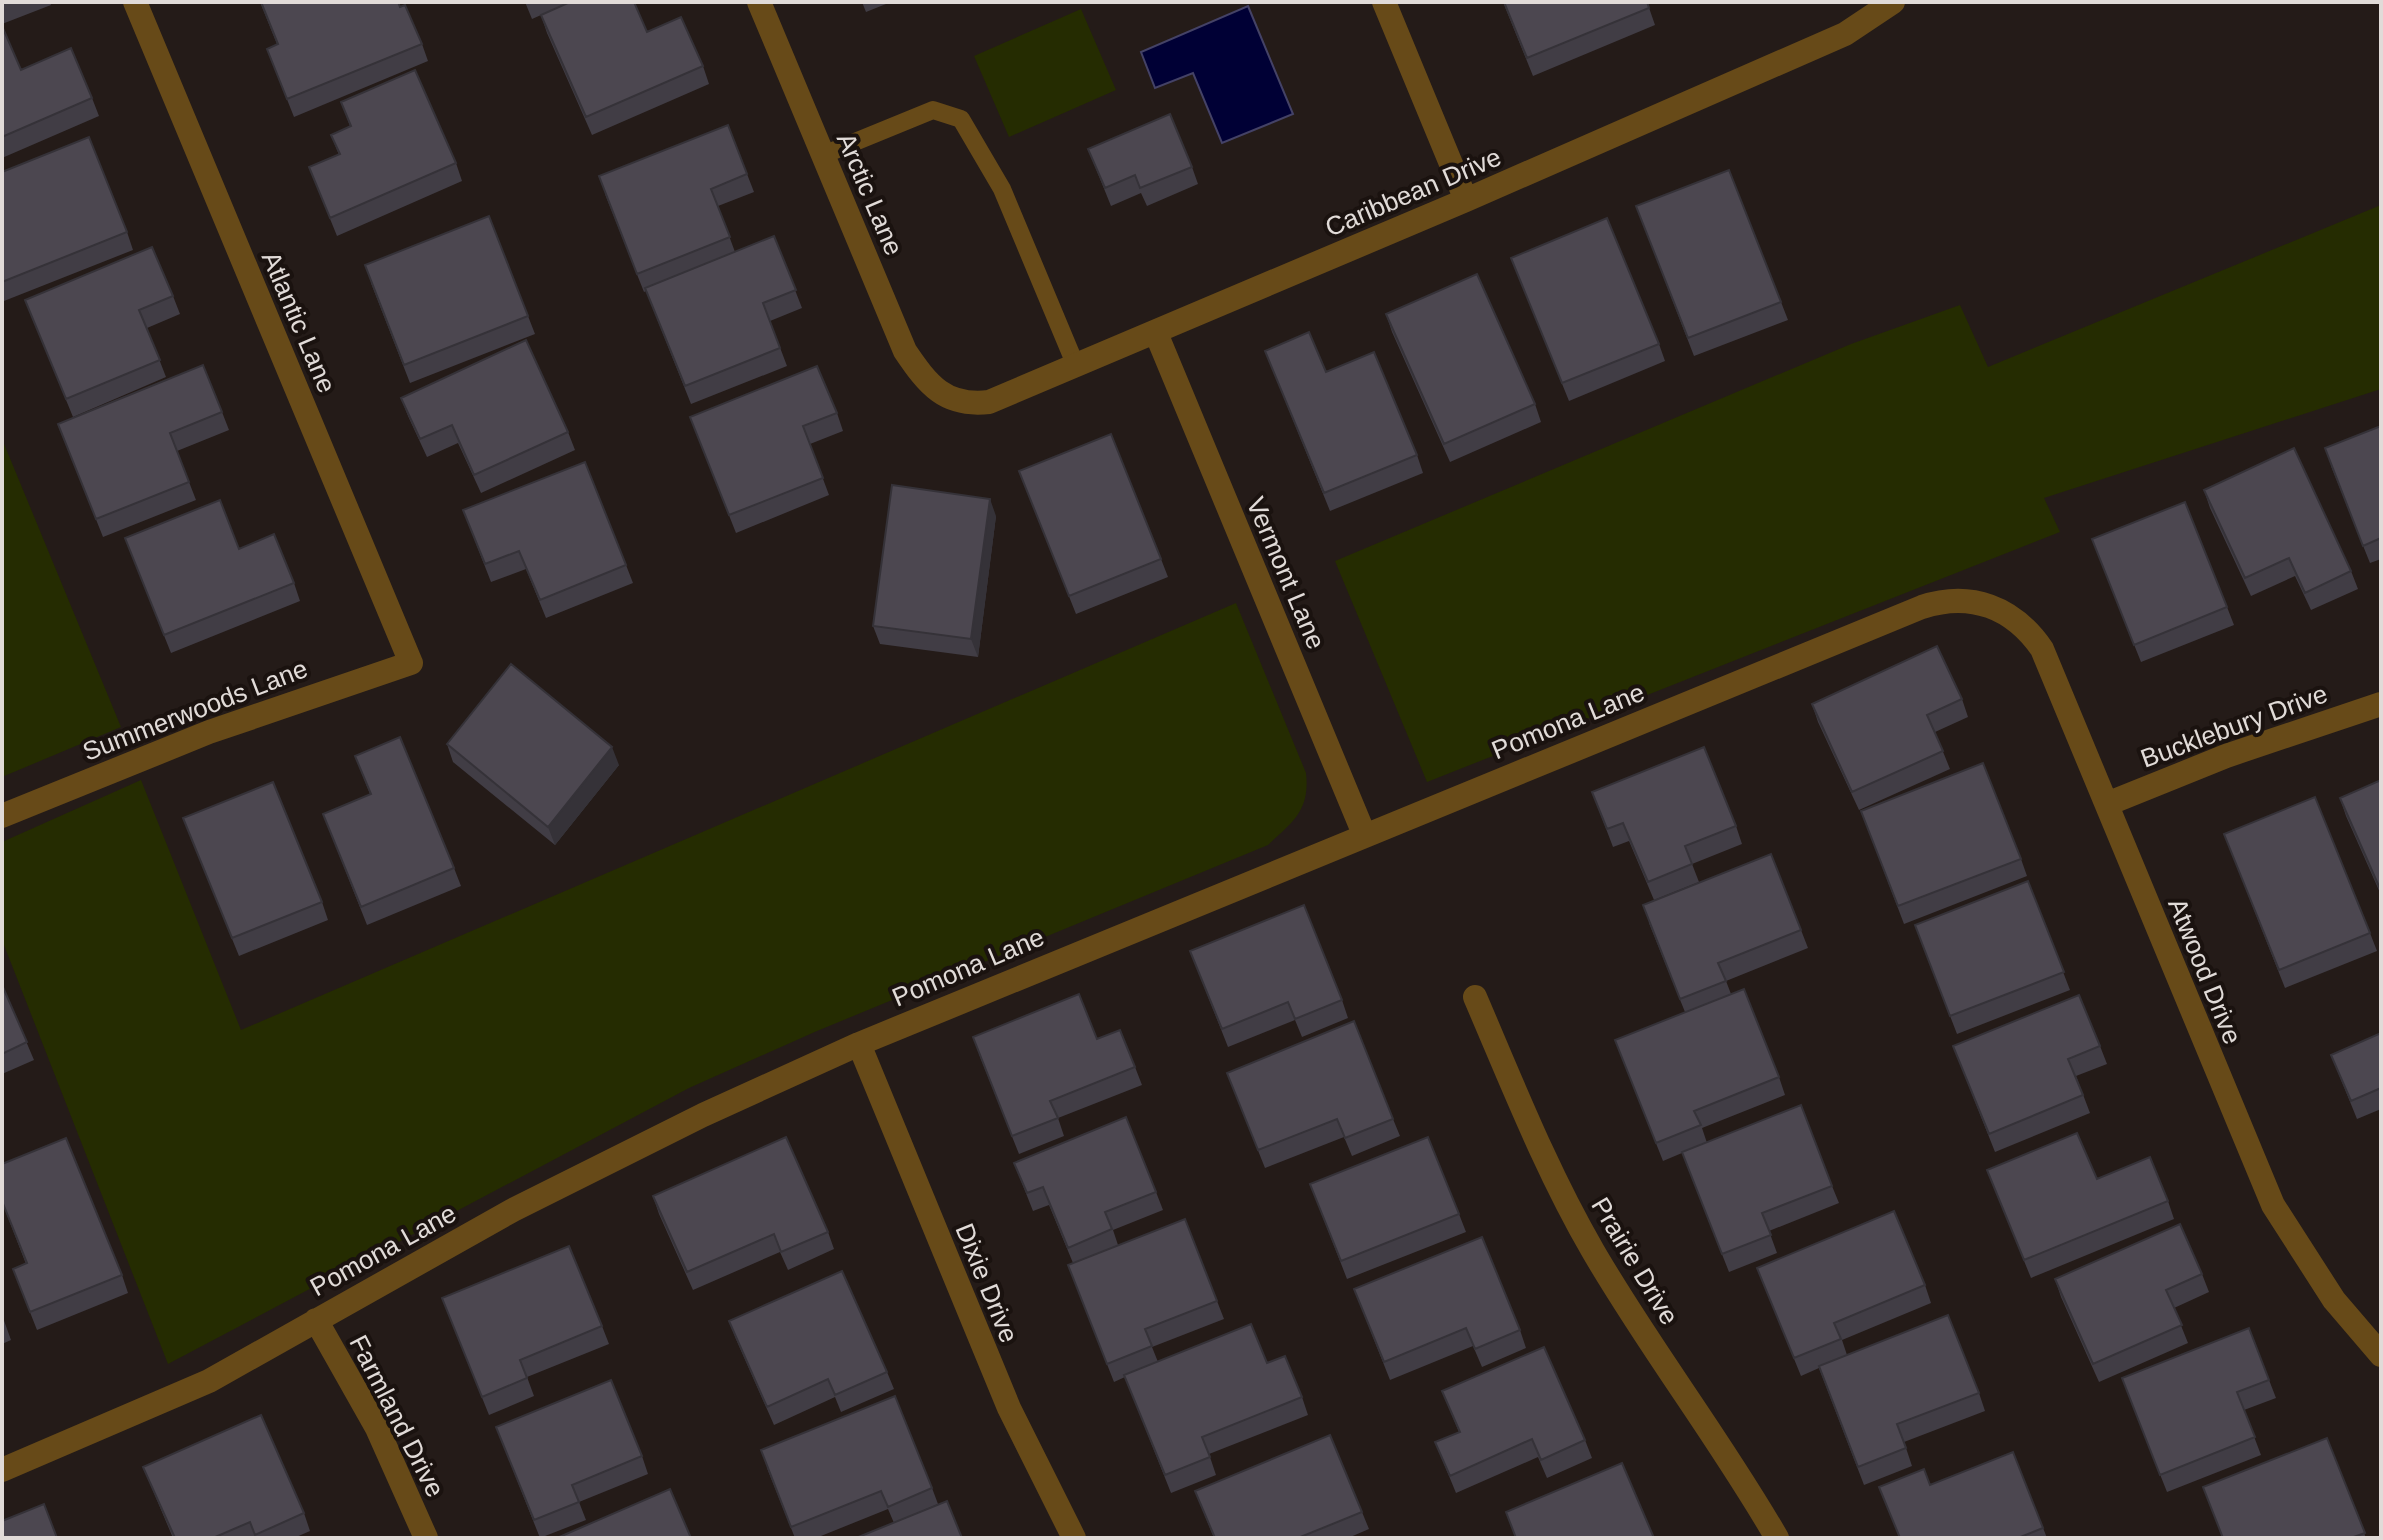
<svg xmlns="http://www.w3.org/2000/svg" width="2383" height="1540" font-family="Helvetica,sans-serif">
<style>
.green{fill:#252c01}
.water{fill:#000035;stroke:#444266;stroke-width:2}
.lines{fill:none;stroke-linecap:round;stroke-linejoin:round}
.lane{stroke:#674a18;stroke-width:18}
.street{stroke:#674a18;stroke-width:24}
.wall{fill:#413d45}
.shaded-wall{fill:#353238}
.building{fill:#4c4750;stroke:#353238;stroke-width:2}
.labels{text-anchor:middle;stroke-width:8;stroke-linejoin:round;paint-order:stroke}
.street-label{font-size:26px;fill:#e1dbd8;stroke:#1a120f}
</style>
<rect width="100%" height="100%" fill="#241b18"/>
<path class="green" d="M1081,9L1116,90L1009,137L974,56Z
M2381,205V389L2044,498L2060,532L1427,782L1335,561L1851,344L1960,305L1988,367Z
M2,439L121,727L2,777Z
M1236,603L1306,773C1310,810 1294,821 1268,845L817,1031L689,1088L168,1364L2,940V842L141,780L241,1030Z"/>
<path class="water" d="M1248,6L1293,114L1222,143L1193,73L1155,88L1141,52Z"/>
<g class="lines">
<path class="lane" d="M823,155L933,110L961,119L1002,189L1076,366"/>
<path class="street" d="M759,2L905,351C928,385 945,407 989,402L1466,200L1845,34L1893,2
M1384,2L1466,200
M1156,333L1364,834
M2107,804L2226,756L2381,704
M2,816L209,732L411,663L135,2
M1475,997C1512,1083 1546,1170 1593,1251C1650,1349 1720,1439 1777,1538
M859,1044L1009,1408L1074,1538
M316,1320L377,1428L426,1538
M2,1470L209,1381L513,1210L703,1115L859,1044L1922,607C1971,591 2013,607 2042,649L2273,1205L2334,1300L2381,1355"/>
</g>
<path class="wall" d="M2,2H50L51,5L2,24Z
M260,2L422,44L428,61L294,117L267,49L277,44Z
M525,2H634L647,32L703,66L709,84L592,135L547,33L541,15L532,19Z
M862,2H891L866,12Z
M1503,2H1647L1655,25L1533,76Z
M2,26L21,70L92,98L99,116L2,158Z
M341,102L456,163L462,181L337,236L309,167L339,155L331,135L350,126Z
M728,125L754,192L718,206L735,252L774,236L802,308L770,321L787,366L691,404L646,291L644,292L605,194Z
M1088,149L1192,167L1198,184L1147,206L1141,193L1111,206Z
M2,172L127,232L133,250L4,301L2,296Z
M1636,206L1781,302L1788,320L1694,356Z
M1511,258L1659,344L1665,361L1569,401Z
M371,283L528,316L535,334L410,383Z
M173,296L180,314L147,328L166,377L73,417L25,300Z
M1386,314L1535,404L1541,422L1450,462L1392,332Z
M1265,351L1326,372L1417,455L1423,473L1330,511Z
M401,398L568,432L575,450L481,493L458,443L427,457L408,416Z
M222,412L229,430L177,451L196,500L103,537L58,424Z
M837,413L843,431L810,444L829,495L736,533L690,417Z
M2381,426V559L2370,563L2331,466Z
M1019,471L1161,559L1168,577L1076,614Z
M2204,490L2351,571L2358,589L2311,610L2295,576L2251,596L2210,508Z
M463,510L626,565L633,583L546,618L526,569L491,582Z
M996,516L978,657L880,644L873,626Z
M125,538L239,549L294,583L300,601L171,653Z
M2092,539L2227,607L2234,625L2141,662Z
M1962,699L1968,717L1935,732L1950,769L1859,810L1818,722L1812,704Z
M447,744L619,765L555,845L453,762Z
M355,756L454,868L461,886L367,925L323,814L370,794Z
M2381,780V895L2346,816L2340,798Z
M1592,792L1736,826L1742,844L1692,864L1699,882L1654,900L1629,841L1613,847Z
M1861,811L2021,859L2027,876L1904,924Z
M183,818L322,902L328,920L239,956Z
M2224,834L2370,933L2377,951L2285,988Z
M2028,881L2070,990L1957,1034L1915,925Z
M1649,923L1801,930L1808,948L1726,981L1731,994L1779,1077L1785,1095L1702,1128L1707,1143L1832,1186L1839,1203L1769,1231L1777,1253L1729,1272L1682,1153L1663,1161L1615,1040L1685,1012Z
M1190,951L1342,1000L1348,1018L1302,1037L1295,1020L1228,1047Z
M2,985L34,1060L2,1074Z
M2381,1033V1109L2357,1119L2331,1055Z
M1953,1046H2100L2107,1064L2076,1076L2090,1113L1995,1152Z
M979,1054L1135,1067L1142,1085L1058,1118L1064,1136L1019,1154Z
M1227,1073L1393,1119L1400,1136L1352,1156L1344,1137L1265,1168Z
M1014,1163L1156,1192L1163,1210L1113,1230L1118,1245L1217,1301L1224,1319L1152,1347L1158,1362L1267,1363L1302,1397L1308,1415L1209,1454L1216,1475L1171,1493L1125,1377L1114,1382L1075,1283L1073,1263L1049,1205L1033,1211Z
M2,1164L122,1275L128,1293L37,1330L13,1269L26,1264L2,1202Z
M1987,1170L2097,1179L2168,1201L2174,1219L2031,1278Z
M653,1196L828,1232L834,1249L788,1270L780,1252L693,1290L659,1214Z
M1317,1202L1459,1214L1466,1232L1347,1279Z
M1757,1268L1925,1285L1931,1303L1842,1340L1847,1355L1979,1393L1985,1411L1904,1442L1912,1466L1864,1485L1819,1368L1801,1376Z
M2202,1274L2209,1292L2174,1308L2188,1343L2099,1382L2061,1297L2055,1279Z
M1354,1289L1520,1330L1526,1348L1482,1367L1473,1346L1390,1380Z
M442,1298L602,1326L609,1344L527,1377L534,1396L489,1415Z
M2,1315L11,1340L2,1344Z
M729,1321L887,1372L894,1389L841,1412L835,1397L774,1425L736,1339Z
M2249,1328L2276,1398L2244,1410L2261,1455L2167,1492L2129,1396Z
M1442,1391L1585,1440L1592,1458L1547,1478L1538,1457L1456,1493L1435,1442L1459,1432Z
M496,1427L642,1456L648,1474L579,1502L586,1520L540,1538Z
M2327,1438L2366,1538H2223Z
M2013,1452L2047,1538H1899L1930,1485Z
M143,1467L304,1513L310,1531L294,1538H173Z
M767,1468L932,1488L938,1504L894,1523L888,1509L816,1538H795Z
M1195,1491L1362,1512L1369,1529L1348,1538H1214Z"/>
<path class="shaded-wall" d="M990,499L996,516L978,657L971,639Z
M612,747L619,765L555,845L548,827Z"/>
<path class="building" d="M261,2H398L400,7L405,5L422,44L287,99L267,49L278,44Z
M570,2H634L647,32L681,17L703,66L586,117L541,15Z
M1504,2H1647L1649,8L1527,58Z
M2,26L21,70L71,48L92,98L2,137Z
M415,70L456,163L330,218L309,167L340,154L331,135L351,126L341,102Z
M1170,114L1192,167L1140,188L1135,175L1105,188L1088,149Z
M728,125L747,174L711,189L730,237L637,274L599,176Z
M89,137L127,232L2,282V172Z
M1729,170L1781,302L1688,338L1636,206Z
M489,216L528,316L404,365L365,265Z
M1607,218L1659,344L1562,383L1511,258Z
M774,236L796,290L763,303L780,348L685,386L645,288Z
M152,247L173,296L139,310L160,360L66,399L25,300Z
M1477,274L1535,404L1444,444L1386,314Z
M1309,332L1326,372L1374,352L1417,455L1324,493L1265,351Z
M526,340L568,432L474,475L452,425L420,439L401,398Z
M203,365L222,412L170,433L189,482L96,519L58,424Z
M817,366L837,413L803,426L823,478L729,515L690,417Z
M2381,426V538L2363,546L2325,448Z
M1111,434L1161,559L1069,596L1019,471Z
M2294,448L2351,571L2305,593L2289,558L2245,578L2204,490Z
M585,462L626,565L540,600L519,551L485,564L463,510Z
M892,485L990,499L971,639L873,626Z
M220,500L239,549L274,534L294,583L164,635L125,538Z
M2185,502L2227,607L2134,645L2092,539Z
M1937,646L1962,699L1927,715L1943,751L1852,792L1812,704Z
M511,664L612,747L548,827L447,744Z
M400,737L454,868L361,907L323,814L371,794L355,756Z
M1704,747L1736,826L1685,846L1692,864L1648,882L1623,823L1607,829L1592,792Z
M1983,763L2021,859L1898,906L1861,811Z
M2381,780V891L2340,798Z
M273,782L322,902L232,938L183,818Z
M2315,797L2370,933L2279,970L2224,834Z
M1771,854L1801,930L1718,963L1726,981L1680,999L1643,905Z
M2028,881L2064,972L1950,1016L1915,925Z
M1304,905L1342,1000L1295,1019L1288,1002L1222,1029L1190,951Z
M2,985L27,1042L2,1054Z
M1744,989L1779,1077L1694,1111L1701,1125L1656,1143L1615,1040Z
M1079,994L1097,1039L1120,1030L1135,1067L1050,1101L1058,1118L1012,1136L973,1037Z
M2079,995L2100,1046L2068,1059L2083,1095L1989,1134L1953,1046Z
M1354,1021L1393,1119L1345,1138L1337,1119L1258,1150L1227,1073Z
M2381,1033V1088L2351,1101L2331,1055Z
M1801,1105L1832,1186L1762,1213L1771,1235L1722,1254L1682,1152Z
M1126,1117L1156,1192L1105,1212L1112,1229L1068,1248L1043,1187L1027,1193L1014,1163Z
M2077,1133L2097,1179L2150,1157L2168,1201L2024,1260L1987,1170Z
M786,1137L828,1232L781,1252L774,1234L687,1272L653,1196Z
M1428,1137L1459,1214L1341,1261L1310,1184Z
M66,1138L122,1275L30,1312L13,1269L27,1263L2,1201V1164Z
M1894,1211L1925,1285L1834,1323L1841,1339L1794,1358L1757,1268Z
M1185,1219L1217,1301L1145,1329L1152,1346L1107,1364L1068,1265Z
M2180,1224L2202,1274L2166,1290L2182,1325L2093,1364L2055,1279Z
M1482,1237L1520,1330L1475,1349L1466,1328L1384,1362L1354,1289Z
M569,1246L602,1326L520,1360L527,1378L482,1397L442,1298Z
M842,1271L887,1372L835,1395L828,1379L767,1407L729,1321Z
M1948,1315L1979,1393L1897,1424L1906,1448L1858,1467L1819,1366Z
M1251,1324L1267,1363L1285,1356L1302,1397L1202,1437L1210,1457L1165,1475L1124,1375Z
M2249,1328L2269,1380L2237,1392L2255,1437L2160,1475L2122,1378Z
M1544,1347L1585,1440L1541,1460L1532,1439L1450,1476L1435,1442L1460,1432L1442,1391Z
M611,1380L642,1456L572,1485L579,1502L534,1520L496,1427Z
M895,1396L932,1488L888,1507L881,1491L791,1527L761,1450Z
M261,1415L304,1513L255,1535L250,1522L213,1538H175L143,1467Z
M1330,1435L1362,1512L1298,1538H1215L1195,1491Z
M2327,1438L2365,1533L2351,1538H2223L2203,1487Z
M2013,1452L2043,1528L2018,1538H1900L1879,1487L1924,1469L1930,1485Z
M1622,1463L1654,1538H1516L1506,1512Z
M670,1489L691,1538H557Z
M947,1501L962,1538H856Z
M44,1504L57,1538H2V1521Z"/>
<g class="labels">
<g class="street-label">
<text transform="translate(1413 192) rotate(-23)" y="9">Caribbean Drive</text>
<text transform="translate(870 194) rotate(67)" y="9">Arctic Lane</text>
<text transform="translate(299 322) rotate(67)" y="9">Atlantic Lane</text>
<text transform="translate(1286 573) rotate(67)" y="9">Vermont Lane</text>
<text transform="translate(195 710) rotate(-21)" y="9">Summerwoods Lane</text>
<text transform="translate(1568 721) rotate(-22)" y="9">Pomona Lane</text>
<text transform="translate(2234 726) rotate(-20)" y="9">Bucklebury Drive</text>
<text transform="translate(968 967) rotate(-23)" y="9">Pomona Lane</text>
<text transform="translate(2205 971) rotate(68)" y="9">Atwood Drive</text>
<text transform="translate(383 1250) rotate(-29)" y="9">Pomona Lane</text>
<text transform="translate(1635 1261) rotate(59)" y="9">Prairie Drive</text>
<text transform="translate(987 1283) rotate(68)" y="9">Dixie Drive</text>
<text transform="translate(397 1416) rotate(63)" y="9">Farmland Drive</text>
</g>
</g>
<rect width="2383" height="1540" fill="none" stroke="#e1dbd8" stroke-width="8"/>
</svg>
